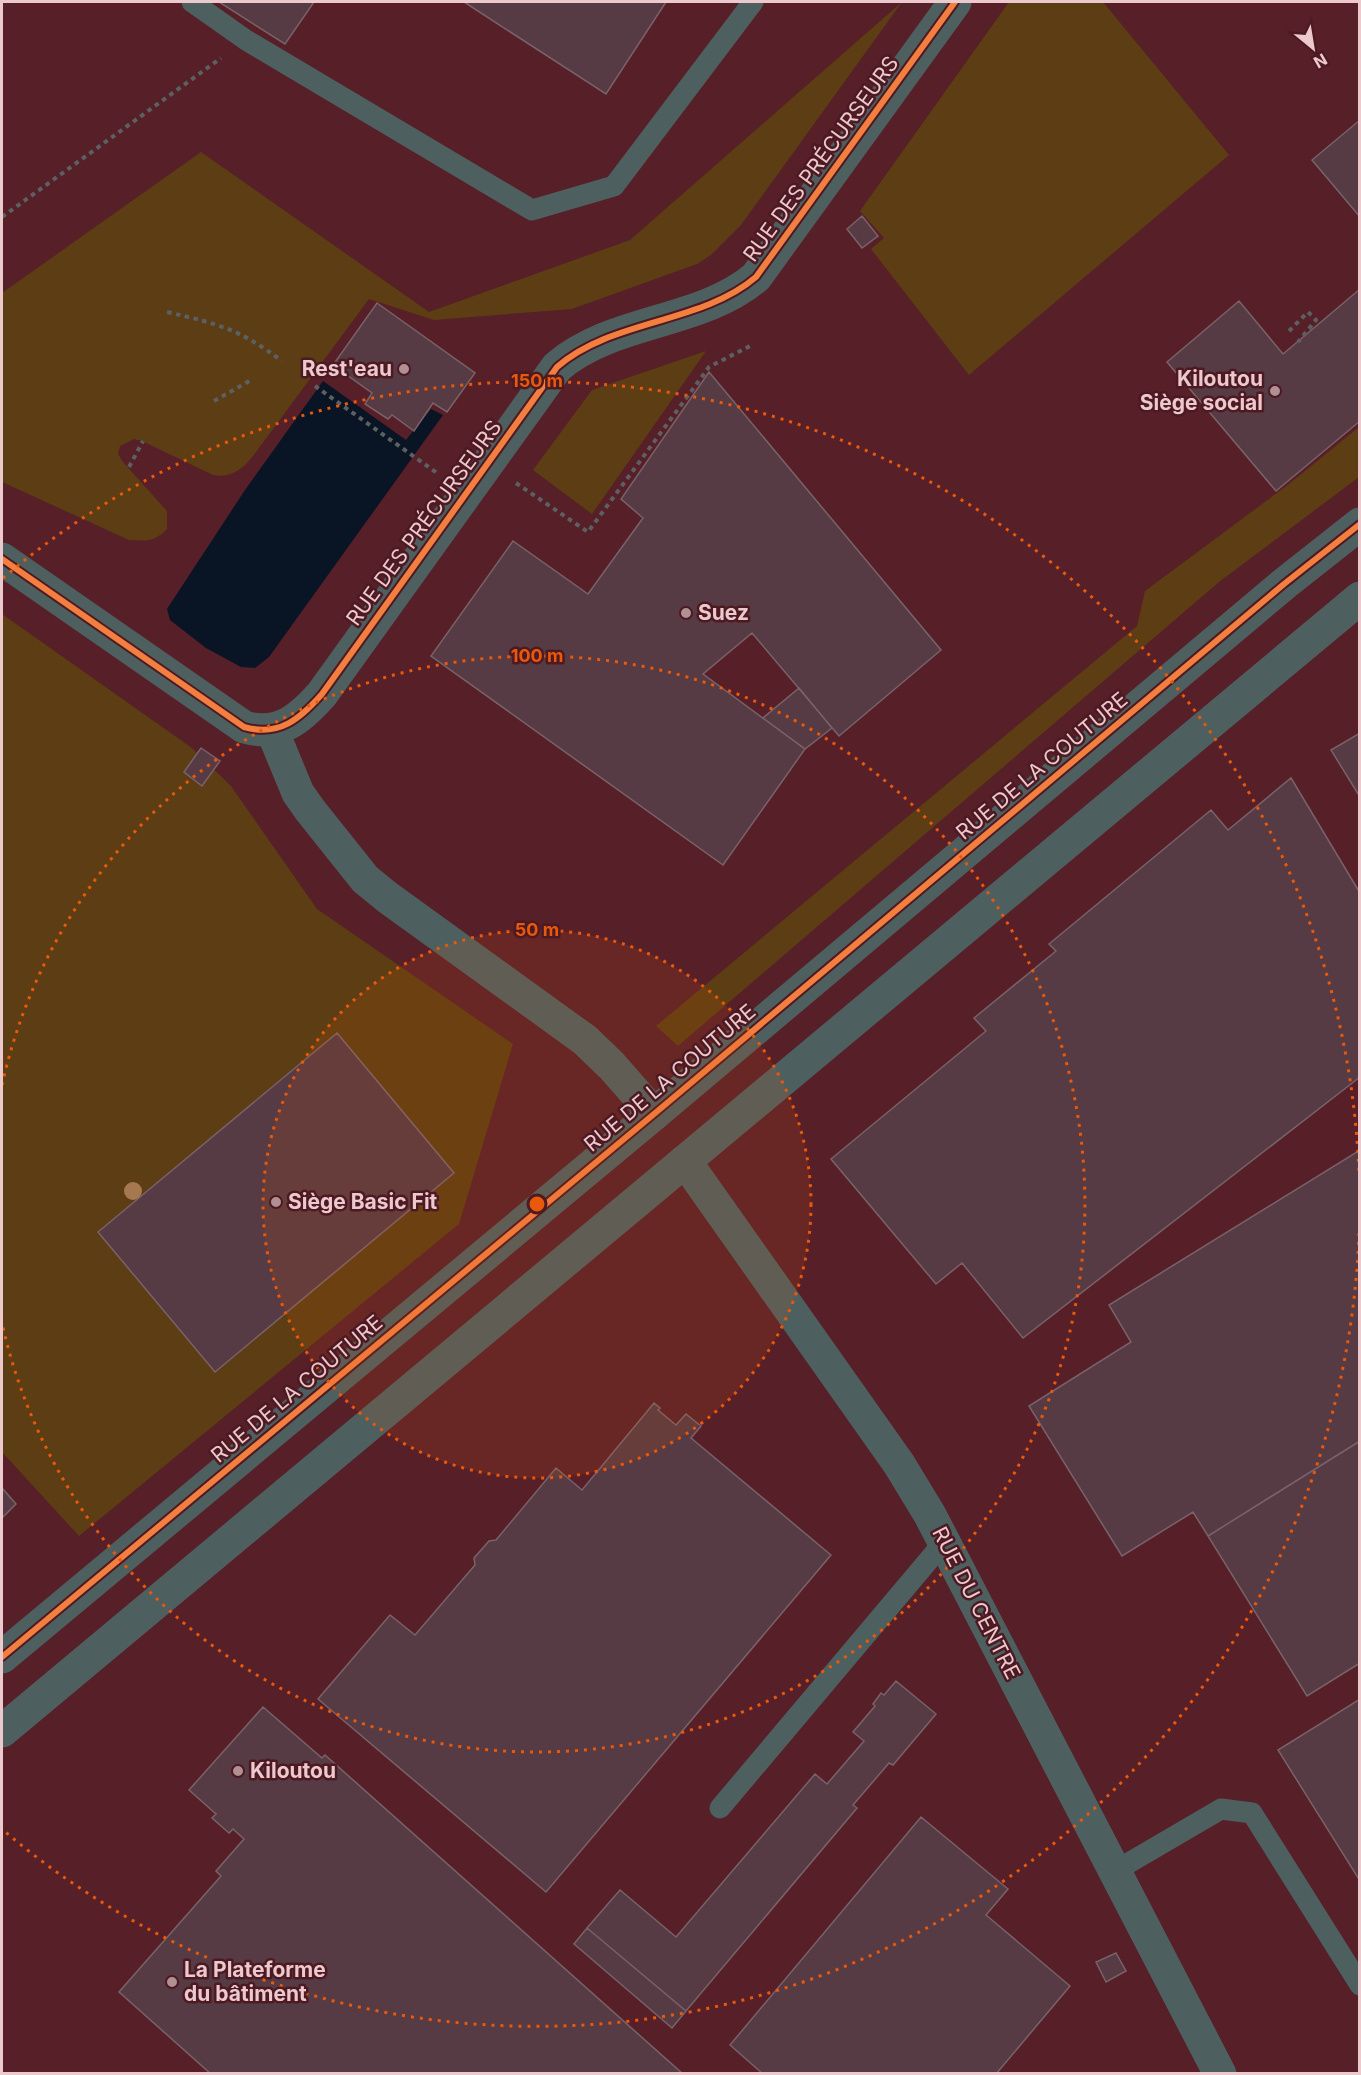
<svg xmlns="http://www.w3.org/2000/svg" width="1361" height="2075" font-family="Inter,sans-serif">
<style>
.built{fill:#571f28}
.green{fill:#5d3d14}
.water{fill:#091425}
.building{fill:#563a44;stroke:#7a6269;stroke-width:1.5}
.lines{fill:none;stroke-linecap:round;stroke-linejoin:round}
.path{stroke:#5d6062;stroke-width:4;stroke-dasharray:4.5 4.5;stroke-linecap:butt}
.service{stroke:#4e5f5f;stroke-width:21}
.minor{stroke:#4e5f5f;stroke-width:33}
.tertiary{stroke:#4e5f5f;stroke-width:33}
.cycleway-casing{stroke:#4d1922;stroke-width:10}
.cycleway{stroke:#f27e40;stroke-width:6}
.tree{fill:#a5784f}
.ring{fill:none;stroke:#e8590c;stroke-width:3;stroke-dasharray:3 6}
.poi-dot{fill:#b09093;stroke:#4d1922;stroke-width:2}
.labels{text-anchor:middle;stroke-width:5;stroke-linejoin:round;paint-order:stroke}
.street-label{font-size:21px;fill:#ecc9cc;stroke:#4d1922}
.poi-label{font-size:21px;font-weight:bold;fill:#ecc9cc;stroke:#4d1922;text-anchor:start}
.centre{fill:#e8590c;stroke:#4d1922;stroke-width:3}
.ring-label{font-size:18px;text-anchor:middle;font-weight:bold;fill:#e8590c;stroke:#4d1922;stroke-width:5;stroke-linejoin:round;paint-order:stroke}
</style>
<rect width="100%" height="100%" fill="#41252a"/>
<path class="built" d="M2,2H1359V2073H2Z"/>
<path class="green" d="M902,2L741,225L711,255L697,264L572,309L434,320L369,299L253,456C242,470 231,478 213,475L142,441L134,439L120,446L118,454L123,462L167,511V529C155,542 146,541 129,540L2,482V293L201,152L429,312L630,240Z
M1009,2H1103L1229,155L969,375L871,249L884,238L860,211Z
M706,351L592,514L533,470L592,390Z
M1359,427V477L1219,582L678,1046L656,1026L1137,626L1145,591L1289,484Z
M2,614L192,748L231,786L317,909L513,1044L459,1224L79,1536L2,1452Z"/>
<path class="water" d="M323,381L406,440L431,409L443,415L269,657L255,668L241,667L206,648L170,620L167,609L245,490Z"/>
<path class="building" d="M219,2H314L285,44Z
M464,2H666L606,94Z
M1360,120V217L1312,160Z
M862,216L878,236L862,248L847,229Z
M1360,289V421L1276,491L1167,362L1239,301L1283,354Z
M377,303L475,373L447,412L433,403L414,431L392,415L388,419L365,404L372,393L333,365Z
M709,372L941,650L839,736L752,633L703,674L805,749L723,865L431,656L513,541L588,594L643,518L621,499Z
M799,688L832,728L805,749L763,718Z
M1360,733V797L1331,750Z
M201,748L220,761L202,786L184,772Z
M1291,778L1360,893V1077L1023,1338L962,1263L936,1284L831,1159L986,1031L974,1018L1056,951L1049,944L1211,810L1228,830Z
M337,1033L454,1173L215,1372L98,1232Z
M1360,1150V1441L1208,1536L1193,1512L1122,1556L1029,1406L1131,1342L1109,1305Z
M654,1403L660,1408L658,1410L676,1425L686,1414L701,1426L691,1438L831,1555L546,1892L318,1699L390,1615L415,1635L475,1565L474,1558L489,1541L496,1540L556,1468L582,1490Z
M1360,1441V1663L1307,1696L1208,1536Z
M2,1488L16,1504L2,1518Z
M896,1681L936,1714L893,1765L889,1763L853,1805L857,1808L686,2011L587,1928L620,1890L676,1937L815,1774L827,1784L864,1741L853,1732L875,1706L873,1704L881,1693L884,1695Z
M1360,1699V1881L1278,1750Z
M263,1707L322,1758L325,1755L683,2074H211L119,1992L221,1876L216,1871L244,1839L233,1829L229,1833L212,1818L216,1814L189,1790Z
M921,1817L1008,1889L986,1915L1070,1986L996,2074H763L730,2045Z
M587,1928L686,2011L672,2028L574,1944Z
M1116,1953L1126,1971L1106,1982L1096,1962Z"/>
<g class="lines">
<path class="path" d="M2,217L221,58
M167,312C219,324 239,329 282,361
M1289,331L1308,312L1316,320L1298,342
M315,386L437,473
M214,401L251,380
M129,467L143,441
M516,483L588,532L709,367L752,345"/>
<path class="service" d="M192,2L246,40L532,210L614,186L753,2
M720,1808L944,1542
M1115,1871L1221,1809L1252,1813L1360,1985"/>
<path class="minor" d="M2,559L244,727C279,737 300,719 322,694L557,367C612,319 701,324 756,277L955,2
M272,730L298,793L310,810L365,879L387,897L585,1040L612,1066L654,1114
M685,1161L899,1464L930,1515L1220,2074"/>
<path class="tertiary" d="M2,1657L654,1114L1284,584L1360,524
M2,1731L1360,598"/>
<defs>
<path id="cycleway" d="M2,559L244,727C279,737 300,719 322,694L557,367C612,319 701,324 756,277L955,2
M2,1657L654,1114L1284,584L1360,524"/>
</defs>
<use href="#cycleway" class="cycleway-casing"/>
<use href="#cycleway" class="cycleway"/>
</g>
<circle class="tree" cx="133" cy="1191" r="9"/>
<circle cx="537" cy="1204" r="274" fill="#e8590c" fill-opacity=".12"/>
<g class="ring">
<circle cx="537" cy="1204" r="274"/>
<path d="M2 1085A548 548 0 1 1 2 1323"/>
<path d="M1359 1233A823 823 0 0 1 3 1830M3 578A823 823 0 0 1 1359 1175"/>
</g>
<g class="poi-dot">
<circle cx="404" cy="369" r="6"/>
<circle cx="1275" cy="391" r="6"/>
<circle cx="686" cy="613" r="6"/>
<circle cx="276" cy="1202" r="6"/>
<circle cx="238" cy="1771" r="6"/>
<circle cx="172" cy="1982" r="6"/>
</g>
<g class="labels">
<g class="street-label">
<text transform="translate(821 159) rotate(-54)" y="7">RUE DES PRÉCURSEURS</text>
<text transform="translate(424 523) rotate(-54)" y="7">RUE DES PRÉCURSEURS</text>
<text transform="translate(1042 766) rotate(-40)" y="7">RUE DE LA COUTURE</text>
<text transform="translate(670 1078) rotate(-40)" y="7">RUE DE LA COUTURE</text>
<text transform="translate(297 1389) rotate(-40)" y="7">RUE DE LA COUTURE</text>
<text transform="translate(976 1603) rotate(63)" y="7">RUE DU CENTRE</text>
</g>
<g class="poi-label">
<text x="392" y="376" text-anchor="end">Rest'eau</text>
<text x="1263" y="386" text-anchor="end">Kiloutou<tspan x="1263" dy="24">Siège social</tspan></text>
<text x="698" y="620">Suez</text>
<text x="288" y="1209">Siège Basic Fit</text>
<text x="250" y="1778">Kiloutou</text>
<text x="184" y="1977">La Plateforme<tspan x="184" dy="24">du bâtiment</tspan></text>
</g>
</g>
<circle cx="537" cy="1204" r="9" class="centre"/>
<g class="ring-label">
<text x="537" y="387">150 m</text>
<text x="537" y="662">100 m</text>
<text x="537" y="936">50 m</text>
</g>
<rect width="1361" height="2075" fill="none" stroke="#ecc9cc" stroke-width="6"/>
<g transform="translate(1313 48) rotate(150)" stroke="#4d1922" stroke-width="4.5" paint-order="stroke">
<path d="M0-4.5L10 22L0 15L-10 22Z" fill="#ecc9cc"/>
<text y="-9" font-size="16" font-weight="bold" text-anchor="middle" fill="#ecc9cc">N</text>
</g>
</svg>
